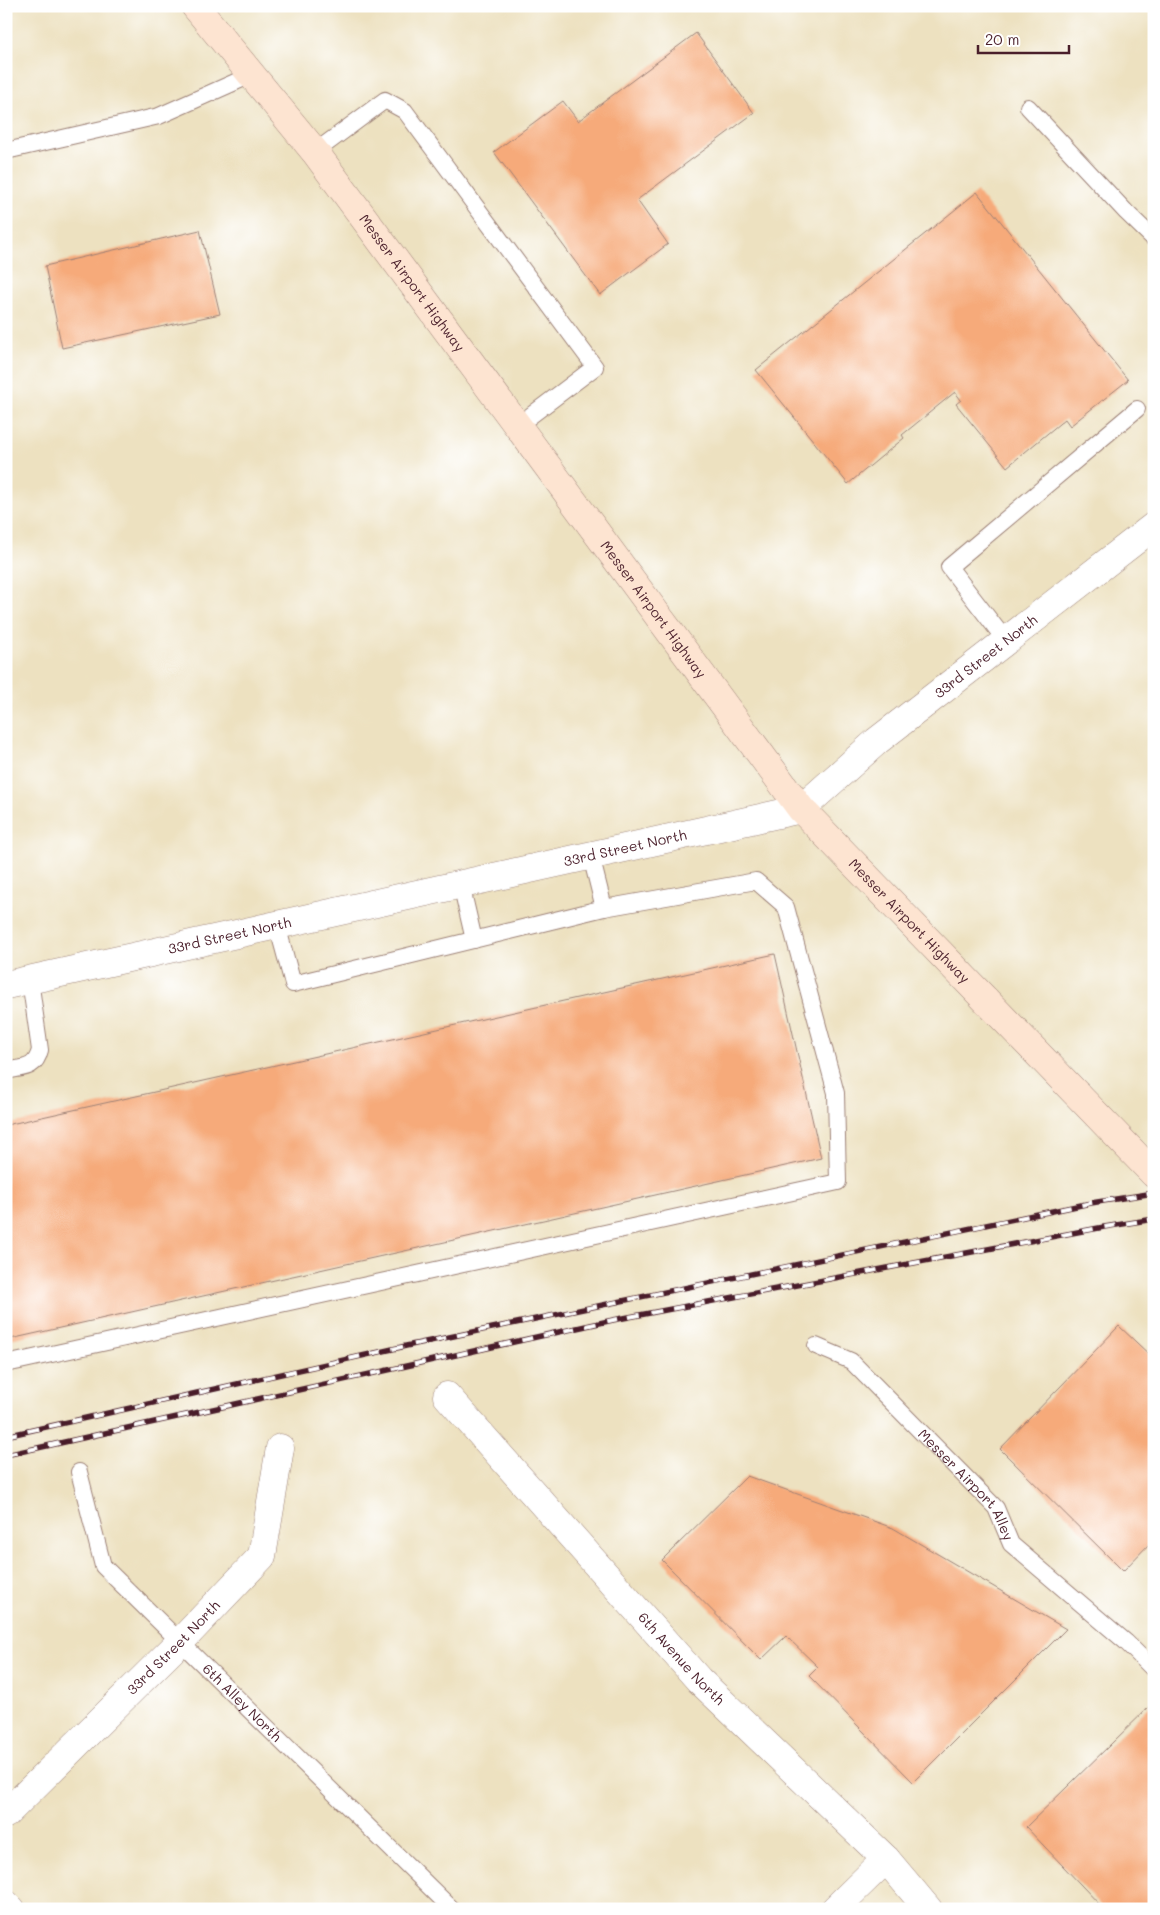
<svg xmlns="http://www.w3.org/2000/svg" width="1160" height="1915" font-family="Mali,sans-serif">
<style>
.building{fill:#f6aa7a}
.lines{fill:none;stroke-linecap:round;stroke-linejoin:round}
.service-casing{stroke:#9c8076;stroke-width:18}
.minor-casing{stroke:#9c8076;stroke-width:29}
.tertiary-casing{stroke:#9c8076;stroke-width:29}
.secondary-casing{stroke:#9c8076;stroke-width:29}
.service{stroke:#fff;stroke-width:16}
.minor{stroke:#fff;stroke-width:28}
.tertiary{stroke:#fff;stroke-width:28}
.secondary{stroke:#fde4d1;stroke-width:28}
.rail-casing{stroke:#4a1f2b;stroke-width:5.5}
.rail{stroke:#fff;stroke-width:4;stroke-dasharray:11;stroke-linecap:butt}
.labels{text-anchor:middle;stroke-width:4.5;stroke-linejoin:round;paint-order:stroke}
.street-label{font-size:14px;fill:#4a1f2b;stroke:#fff}
</style>
<rect width="100%" height="100%" fill="#fff"/>
<filter id="ink" filterUnits="userSpaceOnUse"><feTurbulence type="fractalNoise" baseFrequency=".02" numOctaves="2"/><feDisplacementMap in="SourceGraphic" scale="10" xChannelSelector="R" yChannelSelector="G"/><feConvolveMatrix kernelMatrix="1 2 1 2 8 2 1 2 1" color-interpolation-filters="sRGB"/></filter>
<filter id="wash" filterUnits="userSpaceOnUse"><feTurbulence type="fractalNoise" baseFrequency=".0096" numOctaves="4" result="noise"/><feDisplacementMap in="SourceGraphic" scale="20" xChannelSelector="R" yChannelSelector="G"/><feGaussianBlur stdDeviation="1.12" result="paint"/><feColorMatrix in="noise" values="0 0 0 0 0 0 0 0 0 0 0 0 0 0 0 0 0 1.4 0 .05"/><feComposite in="paint" operator="in"/></filter>
<g filter="url(#wash)">
<rect width="100%" height="100%" fill="#ede1c0"/>
<g id="blocks">
<path class="building" d="M696,33L754,113L637,200L668,244L600,295L494,152L563,101L578,121Z
M977,192L1128,380L1070,426L1065,419L1007,467L956,404L961,400L955,392L902,435L904,438L848,484L756,370Z
M200,230L220,314L62,348L45,266Z
M775,954L821,1158L6,1340V1125Z
M1119,1326L1154,1359V1539L1123,1571L1000,1449Z
M747,1476L893,1528L1066,1629L913,1782L809,1676L818,1667L786,1636L761,1660L662,1560Z
M1154,1702V1909H1096L1100,1905L1026,1827Z"/>
</g>
</g>
<g filter="url(#ink)">
<use href="#blocks" fill-opacity="0" stroke="#9c8076" stroke-width="1"/>
<g class="lines">
<defs>
<g id="service">
<path d="M1028,107L1126,212L1154,239"/>
<path d="M6,151L159,116L251,75"/>
<path d="M315,152L385,100L405,111L595,367L517,426"/>
<path d="M1006,641L949,567L1137,409"/>
<path d="M461,884L474,940"/>
<path d="M277,925L293,984L604,908"/>
<path d="M6,1071C23,1067 35,1070 40,1050L30,980"/>
<path id="s1" d="M816,1346L851,1361L996,1508L1011,1544L1126,1642L1154,1670"/>
<path d="M6,1364L838,1182L836,1093L786,907L756,881L604,908L591,856"/>
<path id="s2" d="M79,1472L103,1566L452,1909"/>
</g>
<g id="minor">
<path id="s3" d="M6,985L801,809L877,741L1154,526"/>
<path id="s4" d="M6,1814L181,1641L262,1556L280,1448"/>
</g>
<g id="tertiary">
<path id="s5" d="M447,1396L699,1680L886,1859L928,1909"/>
<path d="M6,1904L11,1909"/>
<path d="M835,1909L886,1859"/>
</g>
<g id="secondary">
<path id="s6" d="M195,6L315,152L801,809L1154,1174"/>
</g>
</defs>
<use href="#service" class="service-casing"/>
<use href="#minor" class="minor-casing"/>
<use href="#tertiary" class="tertiary-casing"/>
<use href="#secondary" class="secondary-casing"/>
<use href="#service" class="service"/>
<use href="#minor" class="minor"/>
<use href="#tertiary" class="tertiary"/>
<use href="#secondary" class="secondary"/>
<defs>
<path id="rail" d="M6,1436L406,1346L1091,1203L1154,1193
M6,1455L613,1320L1104,1227L1154,1219"/>
</defs>
<use href="#rail" class="rail-casing"/>
<use href="#rail" class="rail"/>
</g>
</g>
<g class="labels">
<g class="street-label">
<text dy="5" stroke="none"><textPath href="#s6" startOffset="352">Messer Airport Highway</textPath></text>
<text dy="5" stroke="none"><textPath href="#s6" startOffset="758">Messer Airport Highway</textPath></text>
<text dy="5" stroke="none"><textPath href="#s3" startOffset="1054">33rd Street North</textPath></text>
<text dy="5" stroke="none"><textPath href="#s3" startOffset="634">33rd Street North</textPath></text>
<text dy="5" stroke="none"><textPath href="#s6" startOffset="1162">Messer Airport Highway</textPath></text>
<text dy="5" stroke="none"><textPath href="#s3" startOffset="229">33rd Street North</textPath></text>
<text dy="5" stroke="none"><textPath href="#s1" startOffset="208">Messer Airport Alley</textPath></text>
<text dy="5" stroke="none"><textPath href="#s4" startOffset="236">33rd Street North</textPath></text>
<text dy="5" stroke="none"><textPath href="#s5" startOffset="352">6th Avenue North</textPath></text>
<text dy="5" stroke="none"><textPath href="#s2" startOffset="292">6th Alley North</textPath></text>
</g>
</g>
<rect width="1160" height="1915" fill="none" stroke="#fff" stroke-width="25"/>
<path d="M978 45v8h91v-8" fill="none" stroke="#4a1f2b" stroke-width="2.5"/>
<text x="985" y="45" font-size="15" fill="#4a1f2b" stroke="#ffffff" stroke-width="4" paint-order="stroke">20 m</text>
</svg>
